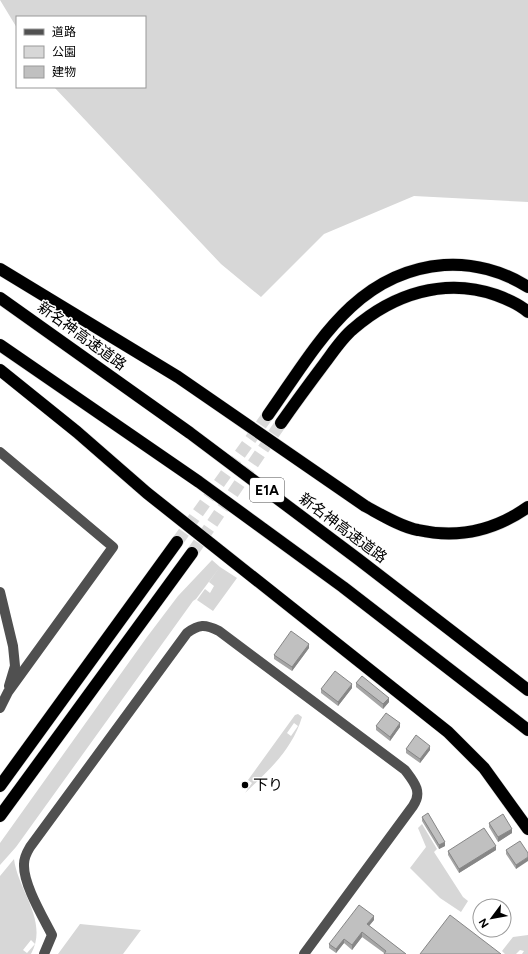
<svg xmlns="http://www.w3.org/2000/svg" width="528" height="954" font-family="Figtree,'Noto Sans JP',sans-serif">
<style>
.green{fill:#d7d7d7;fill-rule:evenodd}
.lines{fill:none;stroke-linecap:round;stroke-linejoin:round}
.highway-tunnel{stroke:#d9d9d9;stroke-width:12;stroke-dasharray:12 6;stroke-linecap:butt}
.highway-casing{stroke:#dbdbdb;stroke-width:13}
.minor{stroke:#505050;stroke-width:10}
.highway{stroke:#000;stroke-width:12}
.wall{fill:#a5a5a5}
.shaded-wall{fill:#868686}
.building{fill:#c0c0c0;stroke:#868686}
.poi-dot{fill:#000;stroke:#fff;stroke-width:1.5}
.labels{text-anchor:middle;stroke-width:3;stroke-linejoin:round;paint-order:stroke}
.shield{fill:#fff;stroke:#4c4c4c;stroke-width:1}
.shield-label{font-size:14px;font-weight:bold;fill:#000}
.street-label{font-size:15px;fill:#000;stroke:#fff}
.poi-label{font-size:15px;fill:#000;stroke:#fff;text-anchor:start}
</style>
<rect width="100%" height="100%" fill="#fff"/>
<path class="green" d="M0,0H528V202L414,196L324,234L261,297L221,264L54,87H145V17H17V28Z
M212,560L220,567L196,599L193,601L16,847L0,865V843L147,637L178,596Z
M220,567L237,578L213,611L197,600L205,589L210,593L214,586L209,582Z
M298,714L302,717C292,750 269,770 245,793L252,783L248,780L295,715ZM294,723L298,726L291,736L287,733Z
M422,824L437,849L434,852L463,897L468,901L461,912L440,898L410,868L426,847L418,828Z
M14,859C18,891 49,921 31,954H0V876ZM31,940L35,944L27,953L23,950Z
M80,924L141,930L123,954H58Z
M528,935V954H522L524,951L520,950L516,954H505L502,951L513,937Z"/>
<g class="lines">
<path class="highway-tunnel" d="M177,542L268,415
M192,553L281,423"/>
<defs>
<path id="highway" d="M0,269L178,377L365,506C380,514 401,527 418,530C458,539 494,531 528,507
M0,298L190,433L358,559L528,690
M0,345L199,482L343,587L528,730
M0,370L77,432L147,493L448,732L484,768L528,829
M268,415C315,349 354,272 444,265C473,263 503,271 528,287
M281,423C295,403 309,384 324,364C333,352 342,338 353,329C393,294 445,277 496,295C507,299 520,305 528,312
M0,786L177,542
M0,816L192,553"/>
</defs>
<use href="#highway" class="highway-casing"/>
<path class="minor" d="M0,452L113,547L8,692L0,708
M0,592L13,646L15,666L9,686
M44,954L52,935C43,917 23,884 24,864C24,858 27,852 30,847L187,633C199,624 205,624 219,631L405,770C414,782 423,792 413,806L304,954"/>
<use href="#highway" class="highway"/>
</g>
<path class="wall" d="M309,648L292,671L274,659V655Z
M356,683L389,702L383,709L356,687Z
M352,688L338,706L321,693V689Z
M376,726L400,727L390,741L376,730Z
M406,749L430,750L420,763L406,753Z
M422,817L445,846L439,849L422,821Z
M489,823L512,833L498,842L489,827Z
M496,850L459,873L448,855V851Z
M506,850L528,853L516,869L506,854Z
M374,920L369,926L406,954L384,953L362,937L352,950L344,943L336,953L329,948V944Z"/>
<path class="shaded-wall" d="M309,644V648L292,671V667Z
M352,684V688L338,706V702Z
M389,698V702L383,709V704Z
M400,723V727L390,741V737Z
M430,746V750L420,763V759Z
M512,829V833L498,842V837Z
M445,842V846L439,849V845Z
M496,846V850L459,873V869Z
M528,857V861L516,869V865Z
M374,916V920L367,928V924Z
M362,932V937L352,950V945Z
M344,939V943L336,953V949Z"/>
<path class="building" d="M291,631L309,644L292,667L274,655Z
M335,671L352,684L338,702L321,689Z
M362,676L389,698L383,704L356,683Z
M386,713L400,723L390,737L376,726Z
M416,735L430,746L420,759L406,749Z
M428,813L445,842L439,845L422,817Z
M503,814L512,829L498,837L489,823Z
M484,828L496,846L459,869L448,851Z
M520,841L528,853V857L516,865L506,850Z
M359,905L374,916L367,924L406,954H384L386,951L362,932L352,945L344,939L336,949L329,944Z
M450,915L501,954H420Z"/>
<circle class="poi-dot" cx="245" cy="785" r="4"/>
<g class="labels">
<rect class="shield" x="250" y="478" width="34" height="24" rx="3"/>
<g class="shield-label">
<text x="267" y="495">E1A</text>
</g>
<g class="street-label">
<text transform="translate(82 336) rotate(36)" y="5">新名神高速道路</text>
<text transform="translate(343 528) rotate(37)" y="5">新名神高速道路</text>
</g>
<g class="poi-label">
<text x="253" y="790">下り</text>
</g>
</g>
<rect x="16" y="16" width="130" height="72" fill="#ffffff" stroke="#999999"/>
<rect x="24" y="29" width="20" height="6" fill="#505050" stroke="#999999"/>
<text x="52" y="36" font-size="12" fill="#000000">道路</text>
<rect x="24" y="46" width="20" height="12" fill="#d7d7d7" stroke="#999999"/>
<text x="52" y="56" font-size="12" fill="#000000">公園</text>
<rect x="24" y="66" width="20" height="12" fill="#c0c0c0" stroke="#999999"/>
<text x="52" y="76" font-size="12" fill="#000000">建物</text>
<g transform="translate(492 918) rotate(238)"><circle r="19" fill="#ffffff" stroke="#999999"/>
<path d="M0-3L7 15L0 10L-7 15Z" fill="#000000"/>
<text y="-6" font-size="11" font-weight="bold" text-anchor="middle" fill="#000000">N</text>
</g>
</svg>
